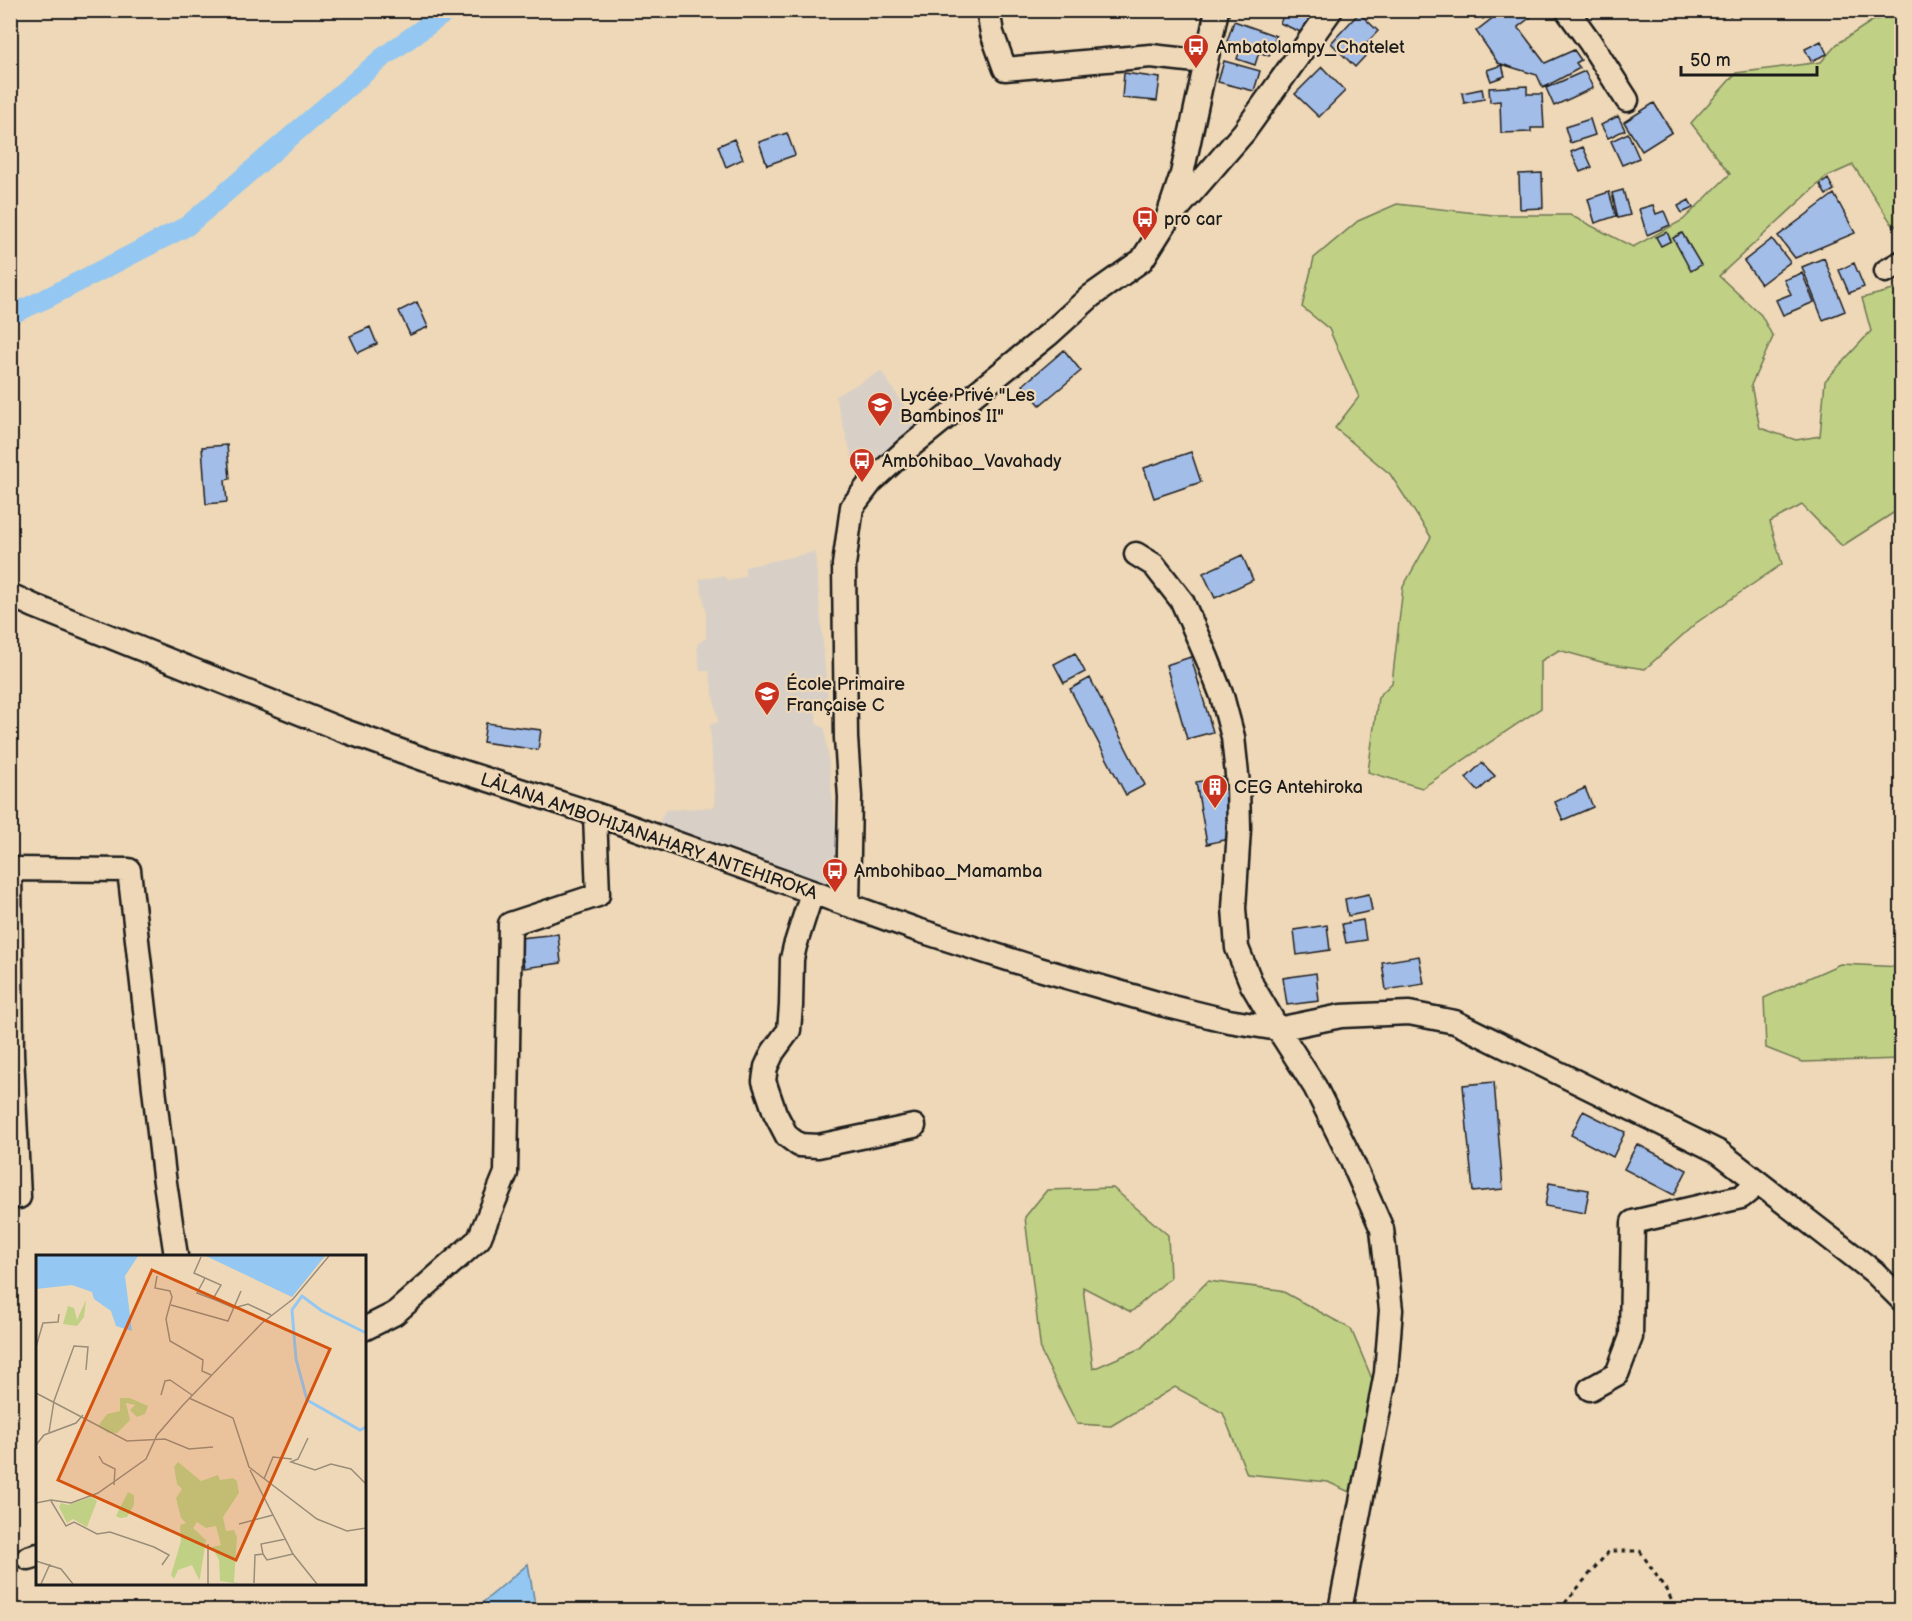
<svg xmlns="http://www.w3.org/2000/svg" width="1912" height="1621" font-family="'Balsamiq Sans',sans-serif">
<style>
.built{fill:#d8d0c6}
.green{fill:#c0d186;stroke:#6e7651;stroke-width:1.5}
.water{fill:#94c7f1;stroke:#64839c;stroke-width:1.5}
.lines{fill:none;stroke-linecap:round;stroke-linejoin:round}
.canal{stroke:#94c7f1;stroke-width:20}
.building{fill:#a3bde9;stroke:#1c1c1c;stroke-width:1.5}
.minor-casing{stroke:#1c1c1c;stroke-width:27}
.path{stroke:#1c1c1c;stroke-width:3;stroke-dasharray:4.5 4.5;stroke-linecap:butt}
.minor{stroke:#eed8b7;stroke-width:22}
.labels{text-anchor:middle;stroke-width:4.5;stroke-linejoin:round;paint-order:stroke}
.poi-label{font-size:18px;fill:#1c1c1c;stroke:#eed8b7;text-anchor:start}
.street-label{font-size:18px;fill:#1c1c1c;stroke:#eed8b7}
.inset-river{fill:none;stroke:#94c7f1;stroke-width:3}
.inset-road{fill:none;stroke:#9a8d79;stroke-width:1.5}
.view{fill:#d4530e;fill-opacity:0.15;stroke:#d4530e;stroke-width:3}
.inset-edge{fill:none;stroke:#1c1c1c;stroke-width:3}
</style>
<rect width="100%" height="100%" fill="#eed8b7"/>
<filter id="ink" filterUnits="userSpaceOnUse"><feTurbulence type="fractalNoise" baseFrequency=".0167" numOctaves="2"/><feDisplacementMap in="SourceGraphic" scale="12" xChannelSelector="R" yChannelSelector="G"/><feConvolveMatrix kernelMatrix="1 2 1 2 8 2 1 2 1" color-interpolation-filters="sRGB"/></filter>
<g filter="url(#ink)">
<path class="built" d="M881,371L916,424L914,433L865,477L857,475L835,396Z
M815,552L828,701L816,712V723L825,729L840,864L833,889L657,827L665,810L715,807L710,725L718,722L709,671H700L697,644L706,638V611L699,579L723,576L729,581L745,576V567Z"/>
<path class="green" d="M1901,11V221L1894,227L1853,165L1826,177L1719,276L1761,315L1773,337L1751,385L1760,428L1796,440L1820,436L1825,381L1871,331L1862,298L1901,288V508L1842,546L1802,505L1770,522L1782,564L1696,623L1645,669L1605,663L1559,650L1541,661V708L1422,788L1368,772L1378,697L1392,683L1403,587L1431,537L1390,474L1335,428L1359,397L1329,329L1302,307L1314,258L1358,221L1397,204L1493,215H1570L1633,247L1683,220L1730,174L1691,123L1736,73L1821,62L1837,44L1872,21Z
M1840,964L1901,967V1059L1802,1062L1766,1048L1764,998Z
M1113,1188L1168,1235L1170,1278L1131,1312L1083,1287L1093,1369L1141,1348L1208,1281L1280,1290L1351,1329L1381,1400L1362,1498L1328,1482L1247,1474L1223,1413L1175,1387L1111,1426L1077,1424L1041,1352L1025,1217L1047,1190Z"/>
<path class="water" d="M528,1564L536,1610H474Z"/>
<g class="lines">
<path class="canal" d="M10,315L45,299L187,226L382,58L449,10"/>
</g>
<path class="building" d="M1286,10H1315L1305,34L1280,23Z
M1477,10H1494L1483,19Z
M1503,10H1540L1518,27L1545,63L1574,50L1581,60L1576,63L1580,68L1543,88L1537,75L1498,63L1476,31Z
M1727,10H1739V11L1730,16Z
M1359,13L1378,31L1362,48L1367,54L1355,67L1331,43Z
M1234,21L1276,36L1269,56L1259,52L1255,65L1237,59L1241,46L1227,41Z
M1821,41L1827,54L1811,61L1805,49Z
M1224,61L1260,71L1254,91L1218,82Z
M1502,65L1505,76L1491,81L1487,70Z
M1322,67L1345,91L1319,117L1295,94Z
M1585,71L1593,88L1554,106L1546,88Z
M1124,73L1160,78L1157,101L1122,98Z
M1527,86V94H1542L1544,128H1531V132L1501,133L1500,101L1490,102L1489,88Z
M1482,89L1484,99L1464,103L1462,93Z
M1654,103L1672,132L1642,151L1624,122Z
M1618,116L1625,130L1608,138L1601,125Z
M1590,119L1595,135L1570,143L1565,127Z
M787,133L795,155L767,165L759,142Z
M1628,133L1639,158L1622,165L1611,141Z
M734,139L743,159L726,167L718,146Z
M1583,147L1592,167L1580,172L1571,152Z
M1542,173L1543,208L1520,209L1519,174Z
M1828,179L1834,190L1826,195L1820,185Z
M1623,190L1630,215L1618,218L1612,193Z
M1609,192L1616,216L1595,223L1588,199Z
M1834,194L1855,233L1795,258L1778,236Z
M1689,200L1693,208L1682,213L1678,206Z
M1653,205L1656,214L1664,211L1670,225L1647,235L1639,209Z
M1667,232L1671,241L1661,246L1656,237Z
M1682,233L1701,265L1691,271L1673,238Z
M1772,239L1790,262L1761,284L1744,261Z
M1824,258L1845,311L1823,320L1802,267Z
M1854,263L1864,287L1849,293L1839,270Z
M1802,273L1814,302L1783,315L1776,300L1791,294L1784,280Z
M417,302L428,327L410,335L399,311Z
M370,327L377,344L358,353L350,336Z
M1064,350L1081,371L1040,405L1023,385Z
M227,445L230,479L225,480L227,502L206,504L202,447Z
M1191,452L1201,482L1154,498L1144,468Z
M1242,555L1253,580L1215,598L1203,573Z
M1075,653L1085,672L1064,683L1054,664Z
M1191,657L1213,732L1187,739L1166,665Z
M1090,678L1145,785L1126,795L1070,689Z
M486,723L541,730L538,750L483,742Z
M1482,763L1495,776L1478,791L1466,778Z
M1226,777L1232,838L1207,844L1196,782Z
M1585,788L1593,807L1563,820L1555,802Z
M1369,894L1372,911L1348,916L1345,899Z
M1363,920L1366,940L1346,943L1342,924Z
M1327,925L1330,950L1297,955L1294,930Z
M558,934L561,963L524,968L520,938Z
M1419,956L1424,984L1386,990L1382,962Z
M1316,973L1319,1001L1287,1005L1283,978Z
M1494,1082L1503,1189L1473,1192L1463,1085Z
M1583,1111L1625,1132L1613,1157L1571,1135Z
M1637,1144L1687,1170L1674,1195L1624,1169Z
M1549,1183L1589,1190L1585,1213L1545,1206Z"/>
<g class="lines">
<defs>
<path id="minor" d="M988,10L992,33L1005,69L1151,56L1205,62
M1567,10L1590,42L1627,100
M1173,214L1244,132L1331,10
M1886,271L1902,262
M1136,554L1154,565L1182,601L1207,658L1222,696L1233,737L1238,784L1239,829L1234,908L1237,948L1252,985L1278,1029L1315,1087L1351,1159L1382,1229L1391,1310L1386,1373L1340,1610
M10,595L34,606L342,730L426,760L595,814L915,929L1039,969L1164,1005L1229,1021L1278,1029L1341,1016L1409,1013L1455,1022L1719,1152L1874,1272L1902,1300
M10,869L129,870L164,1176L176,1256
M10,869L12,1054H10
M812,893L795,946L792,959L791,1006L789,1030L773,1052L766,1067L764,1081L775,1113L787,1136L799,1145L818,1146L914,1126
M848,905L850,797L846,738L844,565L852,507L871,482L907,449L1048,335L1091,296L1142,260L1166,222L1182,174L1217,10
M10,1196L19,1197L12,1054
M364,1329L394,1314L479,1239L506,1173L510,924L598,895L595,814
M1590,1389L1617,1374L1631,1337L1633,1222L1741,1197L1759,1183
M28,1558L38,1555"/>
</defs>
<use href="#minor" class="minor-casing"/>
<path class="path" d="M1559,1610L1609,1551H1640L1668,1593L1676,1610"/>
<use href="#minor" class="minor"/>
</g>
</g>
<defs>
<symbol id="bus-pin" viewBox="-11 -11 22 30"><path d="M0 17L-7.5 6A9.5 9.5 0 1 1 7.5 6Z" fill="#c8321e" stroke="#eed8b7"/><path d="M-5-6H5V4H4V6H2V4H-2V6H-4V4H-5ZM-3.5-4V0h7V-4ZM-3.5 1.2v1.5H-2V1.2ZM2 1.2v1.5H3.5V1.2Z" fill="#fff"/></symbol>
<symbol id="school-pin" viewBox="-11 -11 22 30"><path d="M0 17L-7.5 6A9.5 9.5 0 1 1 7.5 6Z" fill="#c8321e" stroke="#eed8b7"/><path d="M0-5L7-2L0 1L-7-2ZM-4 1L0 2.5L4 1V4Q0 6-4 4Z" fill="#fff"/></symbol>
<symbol id="building-pin" viewBox="-11 -11 22 30"><path d="M0 17L-7.5 6A9.5 9.5 0 1 1 7.5 6Z" fill="#c8321e" stroke="#eed8b7"/><path d="M-4-6H4V6H1V3H-1V6H-4ZM-2.5-4.3h1.7v1.8h-1.7ZM.8-4.3h1.7v1.8H.8ZM-2.5-1h1.7V.8h-1.7ZM.8-1h1.7V.8H.8Z" fill="#fff"/></symbol>
</defs>
<g fill-rule="evenodd">
<use href="#bus-pin" x="1181" y="32" width="30" height="40"/>
<use href="#bus-pin" x="1130" y="204" width="30" height="40"/>
<use href="#school-pin" x="865" y="390" width="30" height="40"/>
<use href="#bus-pin" x="847" y="446" width="30" height="40"/>
<use href="#school-pin" x="752" y="679" width="30" height="40"/>
<use href="#building-pin" x="1200" y="772" width="30" height="40"/>
<use href="#bus-pin" x="820" y="856" width="30" height="40"/>
</g>
<g class="labels">
<g class="poi-label">
<text x="1216" y="53">Ambatolampy_Chatelet</text>
<text x="1164" y="225">pro car</text>
<text x="900" y="401">Lycée Privé "Les<tspan x="900" dy="21">Bambinos II"</tspan></text>
<text x="882" y="467">Ambohibao_Vavahady</text>
<text x="786" y="690">École Primaire<tspan x="786" dy="21">Française C</tspan></text>
<text x="1234" y="793">CEG Antehiroka</text>
<text x="854" y="877">Ambohibao_Mamamba</text>
</g>
<g class="street-label">
<text transform="translate(649 836) rotate(19)" y="6">LÀLANA AMBOHIJANAHARY ANTEHIROKA</text>
</g>
</g>
<g transform="translate(36 1255)">
<rect width="330" height="330" fill="#eed8b7"/>
<path d="M50,45L48,62L41,71L27,69L32,51L38,53L41,65ZM84,143H94L112,151L109,159L101,162L94,155L99,150L90,148L94,165L81,178H72L62,171L71,159L84,156ZM142,207L165,226L182,220L184,225L197,223L201,226L203,238L187,262L190,276L198,275L201,282L198,327L205,329L184,326L183,305L176,292L185,290L180,271L170,273L161,267L157,273L170,285L164,323L163,325L156,310L142,315L138,324L135,320L145,286L144,270L150,268L145,263L140,243L146,234L141,229L138,212ZM92,237L98,240V250L91,262L84,263L80,261ZM55,242L61,246L51,272L37,264L31,268L23,252L25,248L32,250Z" fill="#c0d186"/>
<path d="M0,1H102L89,21L96,76L80,71L75,56L58,44L56,37L36,30L0,34ZM170,1H289L256,42Z" fill="#94c7f1"/>
<path class="inset-river" d="M330,78L286,56L266,41L256,55L260,104L271,145L324,175L330,172"/>
<path class="inset-road" d="M165,2L158,18L185,30L177,44L198,53L212,49L235,60M121,21L119,33L134,36L136,42L130,64L134,86L167,105L166,116L175,120M169,23L161,38L177,44M135,50L192,66L205,36M0,91V145M0,92L7,68L22,67L23,59M0,138L91,186L129,184L153,194L177,192M125,140L129,126L134,125L156,140M153,143L197,163L213,212L281,264L311,276L330,273M13,177L18,146L38,91L52,92L50,115M272,183L262,204L255,207L279,215L295,209L315,214L330,229M0,190L8,180L40,168L47,160M63,201L67,208L79,214L78,230M214,215L257,299L281,329M228,224L237,202L256,204M15,246L30,271L38,267L61,279L74,277L118,292L133,300L126,310M0,248L15,245L35,248L62,238L110,204L121,180L147,150L226,68L257,44L293,1M203,269L237,260M172,289V329M227,299L231,305L257,299M0,306L25,314L37,329M218,328L219,300L227,299L225,289L250,284M5,329L14,309"/>
<path class="view" d="M116,15L294,94L200,305L22,225Z"/>
<rect width="330" height="330" class="inset-edge"/>
</g>
<rect width="1912" height="1621" fill="none" stroke="#eed8b7" stroke-width="36"/>
<rect x="18" y="18" width="1876" height="1585" fill="none" stroke="#1c1c1c" stroke-width="2" filter="url(#ink)"/>
<path d="M1681 66v9h136v-9" fill="none" stroke="#1c1c1c" stroke-width="3"/>
<text x="1690" y="66" font-size="18" fill="#1c1c1c" stroke="#eed8b7" stroke-width="4.5" paint-order="stroke">50 m</text>
</svg>
